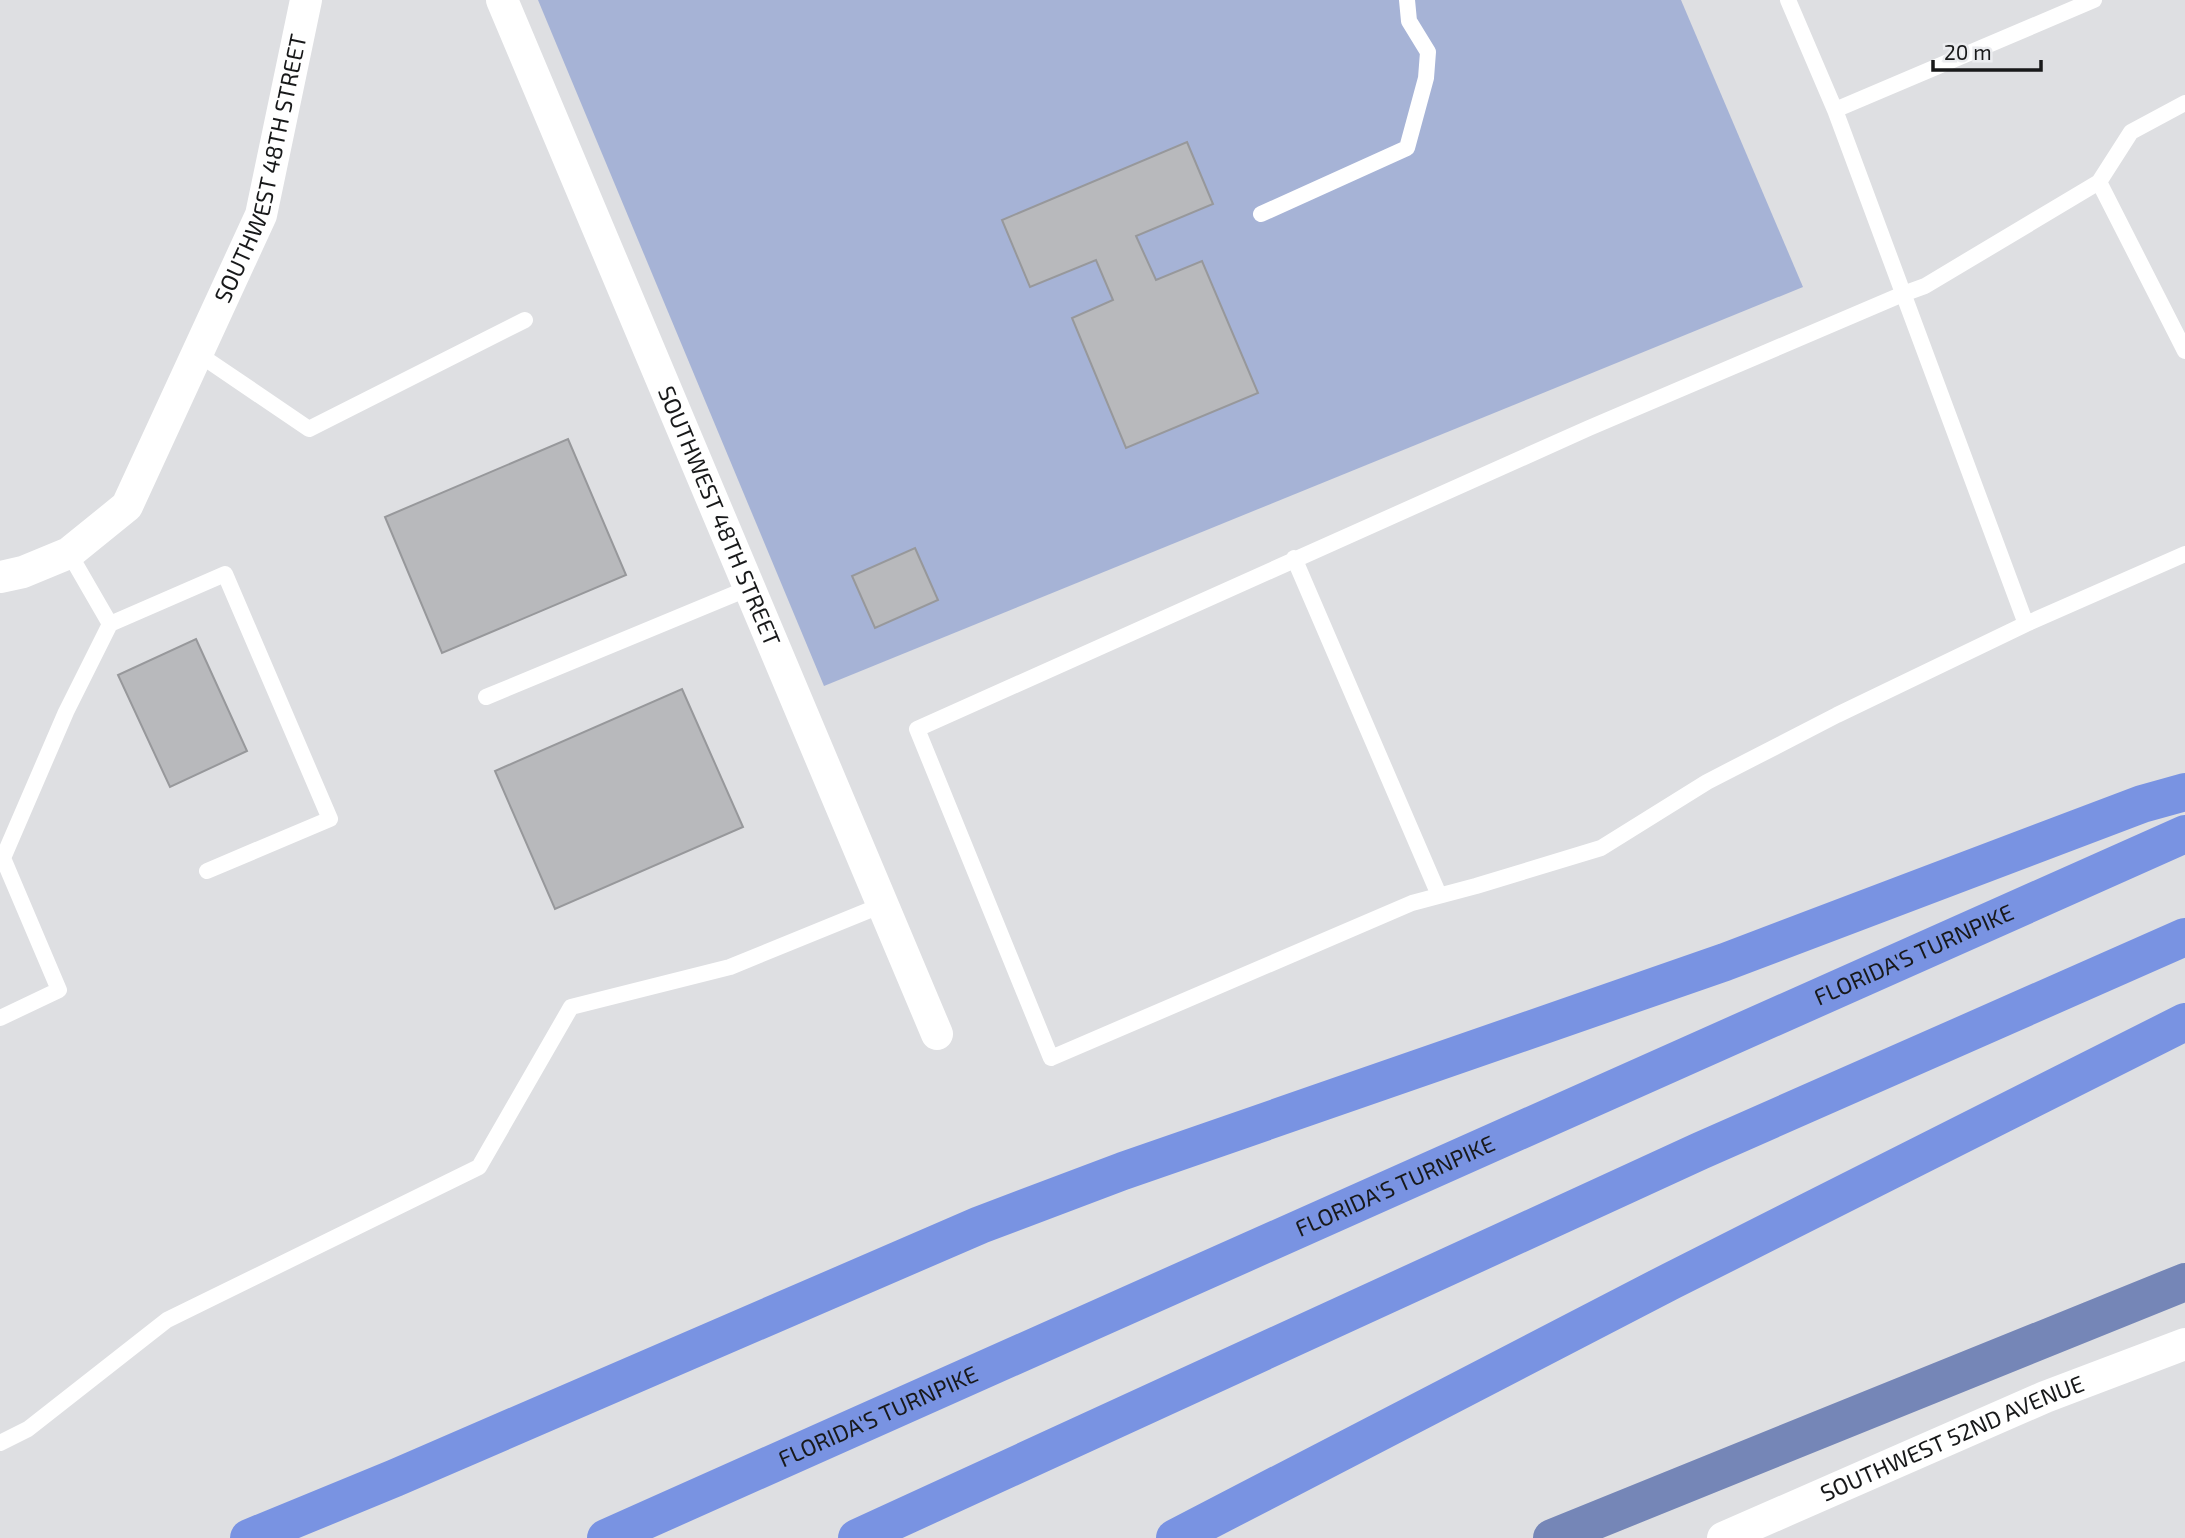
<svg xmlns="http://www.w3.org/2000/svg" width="2185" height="1538" font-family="'Exo 2',sans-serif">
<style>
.green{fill:#a6b3d6}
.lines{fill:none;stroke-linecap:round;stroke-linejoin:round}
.canal{stroke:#7586b7;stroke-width:38}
.building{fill:#b8b9bc;stroke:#97989b;stroke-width:2}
.lane{stroke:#fff;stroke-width:16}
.street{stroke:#fff;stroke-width:32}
.highway{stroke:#7993e2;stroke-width:38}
.labels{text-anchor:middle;stroke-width:7;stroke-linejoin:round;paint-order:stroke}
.street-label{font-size:23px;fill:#18191a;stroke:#ebecef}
</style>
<rect width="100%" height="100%" fill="#dedfe2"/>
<path class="green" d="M538,0H1681L1803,287L824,686Z"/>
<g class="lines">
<path class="canal" d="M1552,1538L2185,1282"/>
</g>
<path class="building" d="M1187,142L1213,204L1136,236L1156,280L1202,261L1258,393L1126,448L1072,318L1113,300L1096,260L1030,287L1002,220Z
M568,439L626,575L442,653L385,517Z
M915,548L938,600L875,628L852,576Z
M196,639L247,751L170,787L118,675Z
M682,689L743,827L555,909L495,771Z"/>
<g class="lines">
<path class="lane" d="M1788,0L1835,110L2026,624
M2185,103L2131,132L2099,182L1925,286L1903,294L1589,428L917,729L1051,1058L1412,903L1476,886L1601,848L1707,782L1837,715L2026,624L2185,554
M1835,110L2094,0
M2099,182L2185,351
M1261,214L1407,148L1426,78L1428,52L1409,21L1407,0
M197,353L309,429L525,320
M1294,558L1439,895
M110,624L225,574L330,819L207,871
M486,697L749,588
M0,1018L59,990L3,858L66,712L110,624L69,553
M0,1443L28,1429L167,1320L479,1167L571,1007L730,967L882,905"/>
<g class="street">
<path id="s1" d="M502,0L937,1034"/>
<path id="s2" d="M0,577L23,572L69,553L127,506L261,215L306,0"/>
<path id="s3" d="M1723,1538L2045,1397L2185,1344"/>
</g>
<g class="highway">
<path d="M249,1538L395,1478L980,1225L1123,1171L1725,962L2142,804L2185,792"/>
<path id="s4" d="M606,1538L2185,834"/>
<path d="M857,1538L1700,1151L2185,937"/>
<path d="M1175,1538L1671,1281L2185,1022"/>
</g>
</g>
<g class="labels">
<g class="street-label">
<text dy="8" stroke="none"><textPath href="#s2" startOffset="513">SOUTHWEST 48TH STREET</textPath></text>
<text dy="8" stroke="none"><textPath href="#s1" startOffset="560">SOUTHWEST 48TH STREET</textPath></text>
<text dy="8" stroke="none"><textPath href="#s4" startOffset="1432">FLORIDA'S TURNPIKE</textPath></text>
<text dy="8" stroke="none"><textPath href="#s4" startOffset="864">FLORIDA'S TURNPIKE</textPath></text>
<text dy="8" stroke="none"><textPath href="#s4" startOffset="298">FLORIDA'S TURNPIKE</textPath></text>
<text dy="8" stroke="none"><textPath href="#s3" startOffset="250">SOUTHWEST 52ND AVENUE</textPath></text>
</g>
</g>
<path d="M1933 60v10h108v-10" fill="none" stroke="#18191a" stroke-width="3.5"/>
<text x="1944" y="60" font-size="21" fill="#18191a" stroke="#ebecef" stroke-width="5" paint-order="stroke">20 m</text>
</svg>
